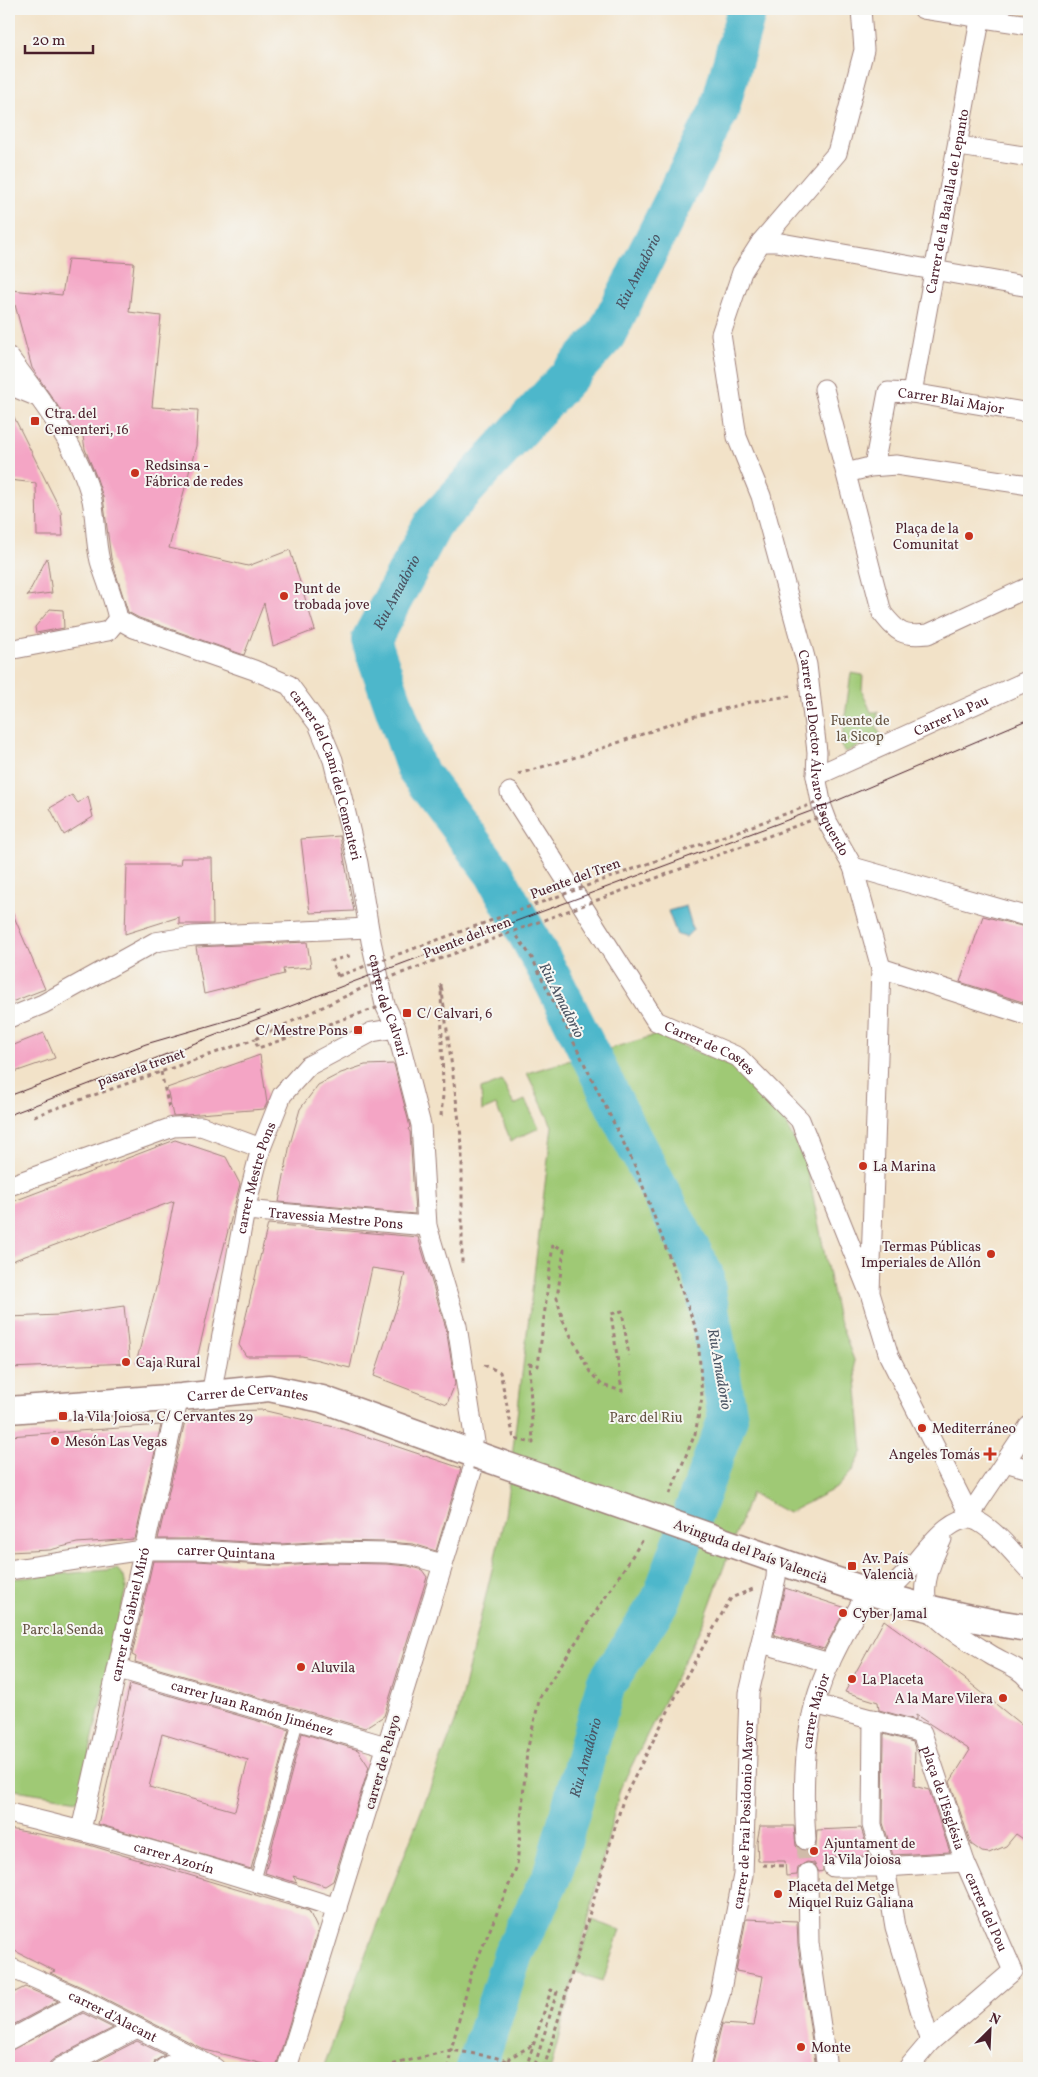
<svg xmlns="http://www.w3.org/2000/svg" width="1038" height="2077" font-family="Vollkorn,serif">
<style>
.green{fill:#9fc975;stroke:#747450}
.water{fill:#4eb7cb;stroke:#4c6b7b}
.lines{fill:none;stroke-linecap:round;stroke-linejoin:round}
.river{stroke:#4eb7cb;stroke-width:40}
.building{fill:#f4a5c5;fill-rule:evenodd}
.street-tunnel{stroke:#d0bba9;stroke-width:19;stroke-dasharray:19 9;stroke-linecap:butt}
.lane-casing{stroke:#9e807a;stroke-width:12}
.street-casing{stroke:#9e807a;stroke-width:21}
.secondary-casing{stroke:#9e807a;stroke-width:29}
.path{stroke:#9e807a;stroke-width:3;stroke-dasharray:4 4;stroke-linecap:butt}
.lane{stroke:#fff;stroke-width:10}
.street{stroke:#fff;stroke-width:19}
.secondary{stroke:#fff;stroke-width:26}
.tram{stroke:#4a1f2b;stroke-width:1}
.secondary-bridge-casing{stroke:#9e807a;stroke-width:29;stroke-linecap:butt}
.path-bridge{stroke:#9e807a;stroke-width:3;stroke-dasharray:4 4;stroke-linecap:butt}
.secondary-bridge{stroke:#fff;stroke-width:26}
.poi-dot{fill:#c8321e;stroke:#f6f6f2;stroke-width:2}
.labels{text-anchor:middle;stroke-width:4;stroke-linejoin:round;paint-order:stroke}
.street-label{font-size:14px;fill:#4a1f2b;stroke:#f6f6f2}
.poi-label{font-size:14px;fill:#4a1f2b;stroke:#f6f6f2;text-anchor:start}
.park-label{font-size:14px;fill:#645241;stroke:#f6f6f2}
.water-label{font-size:15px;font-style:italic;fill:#4b5463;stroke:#f6f6f2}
</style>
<rect width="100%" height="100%" fill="#f6f6f2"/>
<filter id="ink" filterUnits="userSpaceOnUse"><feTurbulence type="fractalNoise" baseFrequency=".02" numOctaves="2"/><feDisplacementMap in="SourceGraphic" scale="10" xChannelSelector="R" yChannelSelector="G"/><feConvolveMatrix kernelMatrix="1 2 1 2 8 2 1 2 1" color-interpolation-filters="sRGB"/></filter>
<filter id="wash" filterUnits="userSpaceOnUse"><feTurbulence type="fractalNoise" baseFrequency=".0096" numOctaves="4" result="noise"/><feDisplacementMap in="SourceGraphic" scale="20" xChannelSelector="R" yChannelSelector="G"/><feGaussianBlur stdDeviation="1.12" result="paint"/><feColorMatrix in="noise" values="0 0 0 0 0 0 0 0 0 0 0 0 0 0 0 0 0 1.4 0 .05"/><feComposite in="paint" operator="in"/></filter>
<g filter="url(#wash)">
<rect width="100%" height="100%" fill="#f2e2c8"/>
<path class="green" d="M851,673L863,675L862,691L871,712H878L876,727L882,737L845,752L841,746Z
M656,1035L734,1067L785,1122L807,1167L837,1315L854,1360L863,1451L853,1470L838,1487L788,1513L751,1493L704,1621L620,1789L576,1970L592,1920L620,1930L603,1981L575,1972L551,2068H323L456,1720L505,1515L552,1126L527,1073Z
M502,1081L514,1105L525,1100L539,1128L511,1141L496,1105L482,1111L481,1089Z
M117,1569L124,1577L126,1588L79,1800L9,1789V1579Z"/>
<path class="water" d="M686,906L693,930L686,937L677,935L668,911Z"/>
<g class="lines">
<path class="river" id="s1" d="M476,2068L513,1954L553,1873L606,1684L661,1600L728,1418L703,1273L625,1125L556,986L494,873L416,769L371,640L433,524L606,335L719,111L747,9"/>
</g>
<g id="blocks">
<path class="building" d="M68,259L134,263L129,312L161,316L152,407L198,410L196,446L169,548L248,566L290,550L315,630L273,646L264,603L244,655L139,618L128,612L111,558L103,497L96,476L85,449L82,430H74L32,368L11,290L62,295Z
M9,407L61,511L63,536H37L36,483L9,480Z
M47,558L52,593L27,596Z
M50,609L63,610L64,628L36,633L35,627Z
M72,795L78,803L88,796L93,817L64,835L50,808Z
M340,836L354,911L310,913L301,839Z
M181,858H212L213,924H179V917L125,934L127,865H180Z
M9,905L45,989L9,1003Z
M983,916L1029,928V1004L960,982Z
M307,942L311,967L283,969L284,974L204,994L196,947Z
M44,1033L55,1058L9,1074V1047Z
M260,1055L267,1103L264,1109L173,1116L167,1088Z
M394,1064L410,1127L408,1129L410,1132L415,1214L279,1202L290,1144L300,1109L318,1085L341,1073L365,1065Z
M175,1140L226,1157L240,1184L214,1285L196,1363H136L157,1284L174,1201L9,1262V1203Z
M268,1224L418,1237L446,1328L455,1384L447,1404L374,1376L399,1300L405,1273L372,1268L350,1368L302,1356H246L239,1345Z
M124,1306L130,1363L9,1368V1317L59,1315Z
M262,1410L347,1430L461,1468L436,1551L413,1544L387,1542L328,1541L280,1544L198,1539H158L185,1421L192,1412Z
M161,1425L135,1539L77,1543L50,1550L9,1552V1436Z
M153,1561H197L279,1566L329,1563L386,1564L408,1566L422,1570L427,1577L384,1716L365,1728L135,1662L136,1657L132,1655Z
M785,1588L846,1608L824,1649L774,1635Z
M884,1620L965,1679L1024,1727L1026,1739L1029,1741V1843L1016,1834L1006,1846L989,1853L982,1852L971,1844L950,1782L970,1750L916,1715V1720L879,1710L878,1702L845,1692Z
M130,1684L289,1730L251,1869L98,1824ZM162,1734L248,1760L235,1811L149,1787Z
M302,1733L358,1750L369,1767L333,1881L325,1886L293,1876L297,1883L265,1873Z
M884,1734L913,1742L915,1748L914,1786L929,1790L950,1852L893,1855L883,1823Z
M760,1826H794L796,1846L801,1850L806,1851L813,1849L816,1845L817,1830L861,1828L870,1856L828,1857L823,1862V1871L819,1872L814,1863L807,1862L798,1867L797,1875L786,1876L785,1861H758L757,1842Z
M9,1829L61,1838L89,1845L309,1911L318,1930L276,2067L205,2050L88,1990L50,1973L55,1971L9,1948Z
M746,1919L797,1921L798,1945L816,2068H711L722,2024L754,2026L763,1976L736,1971Z
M25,1987L58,2001L9,2027V1995Z
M83,2013L113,2028L55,2058L50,2062L49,2068H9V2051Z
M137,2041L165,2055L155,2061L153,2068H84Z"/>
</g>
</g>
<g filter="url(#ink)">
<use href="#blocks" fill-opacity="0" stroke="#9e807a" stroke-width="1"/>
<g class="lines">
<path class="street-tunnel" d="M806,1840L808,1873"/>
<defs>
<path id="lane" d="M255,1882L298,1721"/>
<g id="street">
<path id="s2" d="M861,9L864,50L837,153L761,242L742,272L721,334L737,437L761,496L807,665L817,752L816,776L822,807L828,823L853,867L881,968L870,1293L889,1356L971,1518"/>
<path d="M923,9L1029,25"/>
<path d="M959,143L966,147L1029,157"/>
<path d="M761,242H776L1029,287"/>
<path id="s3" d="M9,357C41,400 79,447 92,500C96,520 95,541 100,561C106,581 114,598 118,619L134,628L254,670L289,685L318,724L333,760L358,863L371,941L385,1005L396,1028L421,1125L427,1226L457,1326L477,1455L287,2068"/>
<path d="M9,385L38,397"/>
<path d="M824,389L882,613C898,633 903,637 928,634L1029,587"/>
<path id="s4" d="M912,393L982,9"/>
<path id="s5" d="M874,466L888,392L912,393L1029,413"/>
<path d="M846,473L870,467L896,465L1029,485"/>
<path d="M9,650L108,631L118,619"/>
<path id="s6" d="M816,776L1029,680"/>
<path id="s7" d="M510,792L656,1021L738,1057L800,1120L867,1287"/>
<path d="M853,867L1029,917"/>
<path d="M881,968L1029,1016"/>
<path d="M9,1018L43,1004L155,942L193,936L368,928"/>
<path d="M9,1186L173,1127L201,1126L261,1148"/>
<path id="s8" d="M245,1210L427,1226"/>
<path id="s9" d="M211,1395L245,1210L261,1148L282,1095L308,1066L372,1032L396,1028"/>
<path d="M1005,1462L1029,1469"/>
<path d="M971,1518L977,1504L1029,1426"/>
<path d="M942,1539C933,1557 918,1589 930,1609C939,1624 975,1645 991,1655C1004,1663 1019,1667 1029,1680"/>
<path id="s10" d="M9,1570L143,1550H197L280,1555L329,1552L387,1553L410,1555L442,1564"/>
<path d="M761,1643L830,1663"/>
<path id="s11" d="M119,1669L386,1746"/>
<path id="s12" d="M815,1704L922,1733L965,1862L1013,1971L930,2042L908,2068"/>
<path d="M873,1719L872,1825L885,1867L895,1927L930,2042"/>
<path id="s13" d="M9,1813C120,1839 229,1873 337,1908"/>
<path id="s14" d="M81,1830C114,1686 145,1541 179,1397"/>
<path id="s15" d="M806,1840C803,1796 803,1746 815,1703C826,1663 848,1628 867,1592C877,1590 888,1590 896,1583C916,1568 950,1504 979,1522C998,1533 1014,1554 1029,1570"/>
<path d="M833,1867H885L965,1862"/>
<path d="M808,1873L809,1943L827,2068"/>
<path id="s16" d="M9,1967L83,2000L215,2068"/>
<path d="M9,2040L83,2000"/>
<path d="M60,2068L137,2028"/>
<path d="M164,2068L188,2056"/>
<path id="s17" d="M700,2068L707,2036L720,1995L743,1875L749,1693L776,1578L777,1561"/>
</g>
<g id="secondary">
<path id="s18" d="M9,1410L181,1397L269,1388L322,1399L477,1455"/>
<path d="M768,1557C854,1588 939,1616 1029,1628"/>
</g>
</defs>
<use href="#lane" class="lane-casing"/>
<use href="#street" class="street-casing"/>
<use href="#secondary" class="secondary-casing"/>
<path class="path" d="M518,774L583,755L688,718L755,701L790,696
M517,936L532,958L636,1168L698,1334L702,1398L695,1434L669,1496
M338,976L331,961L353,955
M161,1072L169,1108
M34,1116L255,1039
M441,1116L443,1095L441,984L462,1144V1265
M484,1365L500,1372L514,1439L533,1443L529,1364L538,1366L553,1244L564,1250L557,1298L563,1321L590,1372L602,1385L622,1391L611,1314L622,1311L629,1356
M763,1865L786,1866
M386,2068L391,2065L451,2050L494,2057L507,2061
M448,2068L451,2050L471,1974L517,1866L527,1751L540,1697L644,1538
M506,2068L509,2058L533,2045
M526,2068L551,1990L557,1992L534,2068
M544,2068L623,1800L683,1682L731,1598L753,1589"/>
<use href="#lane" class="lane"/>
<use href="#street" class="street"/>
<use href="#secondary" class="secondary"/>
<path class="tram" d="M9,1096L146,1044L260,1011
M9,1115L353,982L822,807L1029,719"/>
<defs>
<path id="secondary-bridge" d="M477,1455L768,1557"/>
</defs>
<use href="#secondary-bridge" class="secondary-bridge-casing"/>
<path class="path-bridge" d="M338,976L821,801
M385,1005L258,1048L255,1039L367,986L825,815"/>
<use href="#secondary-bridge" class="secondary-bridge"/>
</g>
</g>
<g class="poi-dot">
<rect x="30" y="416" width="10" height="10" rx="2.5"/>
<circle cx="135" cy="473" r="5"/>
<circle cx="969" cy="536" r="5"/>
<circle cx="284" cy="596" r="5"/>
<rect x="402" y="1008" width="10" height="10" rx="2.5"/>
<rect x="353" y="1025" width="10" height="10" rx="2.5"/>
<circle cx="863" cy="1166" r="5"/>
<circle cx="991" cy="1254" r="5"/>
<circle cx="126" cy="1362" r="5"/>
<rect x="58" y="1411" width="10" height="10" rx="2.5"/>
<circle cx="922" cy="1428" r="5"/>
<circle cx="55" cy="1441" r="5"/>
<path d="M987.5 1446.5h5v5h5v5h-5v5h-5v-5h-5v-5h5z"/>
<rect x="847" y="1561" width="10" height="10" rx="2.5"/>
<circle cx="843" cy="1613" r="5"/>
<circle cx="301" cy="1667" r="5"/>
<circle cx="852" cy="1679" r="5"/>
<circle cx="1003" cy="1698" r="5"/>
<circle cx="814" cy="1851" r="5"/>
<circle cx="778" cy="1894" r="5"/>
<circle cx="801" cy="2047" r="5"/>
</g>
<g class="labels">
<g class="street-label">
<text dy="5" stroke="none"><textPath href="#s4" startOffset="195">Carrer de la Batalla de Lepanto</textPath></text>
<text dy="5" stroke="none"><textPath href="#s5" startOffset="139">Carrer Blai Major</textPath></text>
<text dy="5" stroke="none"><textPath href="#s6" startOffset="148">Carrer la Pau</textPath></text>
<text dy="5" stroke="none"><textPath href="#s2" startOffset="799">Carrer del Doctor Álvaro Esquerdo</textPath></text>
<text dy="5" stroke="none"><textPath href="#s3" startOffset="571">carrer del Camí del Cementeri</textPath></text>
<text transform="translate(575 878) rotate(-20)" y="5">Puente del Tren</text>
<text transform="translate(467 937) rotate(-21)" y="5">Puente del tren</text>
<text dy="5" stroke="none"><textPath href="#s3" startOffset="812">carrer del Calvari</textPath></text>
<text dy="5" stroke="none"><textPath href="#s7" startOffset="332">Carrer de Costes</textPath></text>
<text transform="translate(141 1067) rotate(-19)" y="5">pasarela trenet</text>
<text dy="5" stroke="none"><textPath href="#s9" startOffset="222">carrer Mestre Pons</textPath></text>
<text dy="5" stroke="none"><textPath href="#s8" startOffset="91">Travessia Mestre Pons</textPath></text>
<text dy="5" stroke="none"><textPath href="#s18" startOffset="240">Carrer de Cervantes</textPath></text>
<text transform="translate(751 1551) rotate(20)" y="5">Avinguda del País Valencià</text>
<text dy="5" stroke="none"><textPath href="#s10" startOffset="219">carrer Quintana</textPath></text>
<text dy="5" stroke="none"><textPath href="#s14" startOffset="221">carrer de Gabriel Miró</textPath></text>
<text dy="5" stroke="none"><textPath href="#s11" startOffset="139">carrer Juan Ramón Jiménez</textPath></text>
<text dy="5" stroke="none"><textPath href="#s15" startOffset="130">carrer Major</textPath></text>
<text transform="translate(382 1762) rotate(-74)" y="5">carrer de Pelayo</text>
<text dy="5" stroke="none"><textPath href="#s12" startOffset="179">plaça de l'Església</textPath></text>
<text dy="5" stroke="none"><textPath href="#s17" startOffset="258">carrer de Frai Posidonio Mayor</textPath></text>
<text dy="5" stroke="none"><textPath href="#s13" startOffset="171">carrer Azorín</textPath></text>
<text dy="5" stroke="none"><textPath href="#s12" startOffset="301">carrer del Pou</textPath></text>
<text dy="5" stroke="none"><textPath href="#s16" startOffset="115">carrer d'Alacant</textPath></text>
</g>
<g class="poi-label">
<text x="45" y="418">Ctra. del<tspan x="45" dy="16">Cementeri, 16</tspan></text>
<text x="145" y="470">Redsinsa -<tspan x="145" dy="16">Fábrica de redes</tspan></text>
<text x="959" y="533" text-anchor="end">Plaça de la<tspan x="959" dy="16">Comunitat</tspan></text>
<text x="294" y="593">Punt de<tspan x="294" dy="16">trobada jove</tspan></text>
<text x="417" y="1018">C/ Calvari, 6</text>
<text x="348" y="1035" text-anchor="end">C/ Mestre Pons</text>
<text x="873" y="1171">La Marina</text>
<text x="981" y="1251" text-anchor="end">Termas Públicas<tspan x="981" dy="16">Imperiales de Allón</tspan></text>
<text x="136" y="1367">Caja Rural</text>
<text x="73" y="1421">la Vila Joiosa, C/ Cervantes 29</text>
<text x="932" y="1433">Mediterráneo</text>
<text x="65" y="1446">Mesón Las Vegas</text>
<text x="980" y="1459" text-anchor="end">Angeles Tomás</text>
<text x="862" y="1563">Av. País<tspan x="862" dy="16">Valencià</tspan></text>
<text x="853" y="1618">Cyber Jamal</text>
<text x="311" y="1672">Aluvila</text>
<text x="862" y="1684">La Placeta</text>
<text x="993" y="1703" text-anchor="end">A la Mare Vilera</text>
<text x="824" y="1848">Ajuntament de<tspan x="824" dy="16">la Vila Joiosa</tspan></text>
<text x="788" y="1891">Placeta del Metge<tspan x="788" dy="16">Miquel Ruiz Galiana</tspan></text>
<text x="811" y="2052">Monte</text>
</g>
<g class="park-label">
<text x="860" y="725">Fuente de<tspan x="860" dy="16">la Sicop</tspan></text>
<text x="646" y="1422">Parc del Riu</text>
<text x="63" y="1634">Parc la Senda</text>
</g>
<g class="water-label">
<text dy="5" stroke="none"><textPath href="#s1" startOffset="2025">Riu Amadòrio</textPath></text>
<text dy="5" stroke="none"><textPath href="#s1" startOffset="1620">Riu Amadòrio</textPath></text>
<text transform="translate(562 1000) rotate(63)" y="5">Riu Amadòrio</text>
<text transform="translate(720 1369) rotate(80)" y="5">Riu Amadòrio</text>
<text dy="5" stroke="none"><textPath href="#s1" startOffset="330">Riu Amadòrio</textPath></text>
</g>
</g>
<rect width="1038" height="2077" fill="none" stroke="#f6f6f2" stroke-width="30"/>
<g transform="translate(990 2030) rotate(24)" stroke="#f6f6f2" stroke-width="4" paint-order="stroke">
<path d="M0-4L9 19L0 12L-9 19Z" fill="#4a1f2b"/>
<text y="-8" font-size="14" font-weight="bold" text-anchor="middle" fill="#4a1f2b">N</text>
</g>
<path d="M25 45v8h68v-8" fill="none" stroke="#4a1f2b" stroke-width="2.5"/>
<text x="32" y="45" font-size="15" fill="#4a1f2b" stroke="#f6f6f2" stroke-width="4" paint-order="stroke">20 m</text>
</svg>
